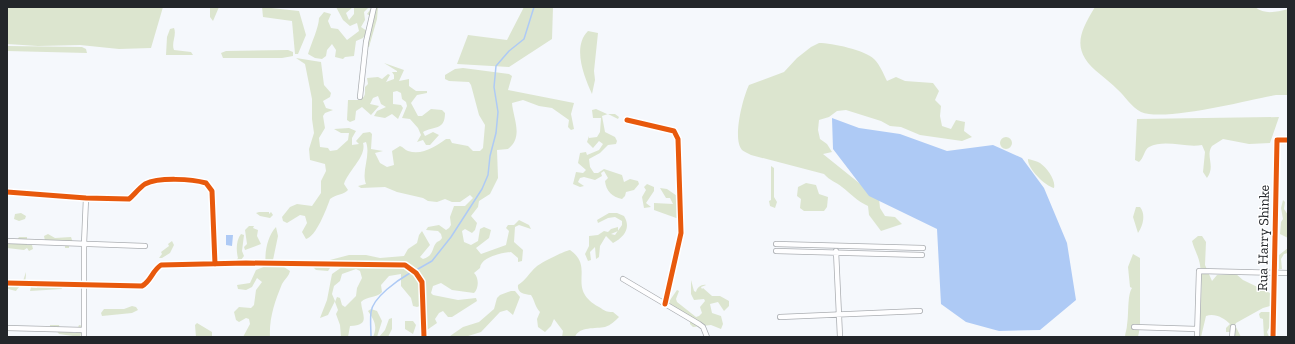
<svg xmlns="http://www.w3.org/2000/svg" width="1295" height="344" font-family="'Zilla Slab',serif">
<style>
.green{fill:#dce5cf}
.water{fill:#aecaf5}
.lines{fill:none;stroke-linecap:round;stroke-linejoin:round}
.stream{stroke:#aecaf5;stroke-width:1.5}
.minor-casing{stroke:#abaeb2;stroke-width:6}
.minor{stroke:#fefeff;stroke-width:4.5}
.cycleway-casing{stroke:#fff;stroke-width:8}
.cycleway{stroke:#e8590c;stroke-width:5}
.labels{text-anchor:middle;stroke-width:3;stroke-linejoin:round;paint-order:stroke}
.street-label{font-size:14px;fill:#23262a;stroke:#fff}
</style>
<rect width="100%" height="100%" fill="#f5f8fc"/>
<path class="green" d="M7,7H163L151,48L119,49L80,45L38,46L7,44Z
M210,7H219L213,21L210,17Z
M262,7L299,11L306,35L298,54H295L292,21L263,17Z
M336,7H353L346,13L349,20L354,14V7H369L364,12L365,20L361,27L367,31L370,16L367,14L372,7H378L377,19L369,47L364,48L363,41L366,39L367,32L363,38L356,41L354,56L345,57L343,59L335,57L336,50L332,44L327,50L326,56L322,59L315,58L308,54C311,44 319,27 319,18L324,12L331,14L328,21L331,28L338,29L347,40L359,31L357,23L350,26L343,20Z
M524,7H553L552,39L509,67L457,64L468,35L507,40Z
M1095,7H1255C1265,15 1276,12 1288,9V95H1276C1248,100 1165,122 1141,112C1131,107 1125,96 1117,89C1112,84 1106,79 1101,75C1072,52 1077,36 1095,7Z
M174,28C177,35 171,43 174,50L191,52L193,55H166L167,37L170,29Z
M588,31L598,33L594,71L595,80L592,94C584,76 572,47 588,31Z
M819,43C832,43 865,50 874,59C880,65 883,73 887,81L896,77L905,81L933,83L939,91L935,100L941,106L940,116L942,126L951,129L956,120L965,122L964,131L972,137L962,141L920,135L901,127L890,126L881,121L846,110L837,111L829,117L819,120L818,130L820,139L827,144L832,152L823,154L879,199L880,208L885,216L895,217L902,224L881,231L869,215L868,206C857,201 851,194 842,187C836,182 830,181 824,174L751,155C748,153 744,152 742,150C732,139 743,97 749,85L784,72L797,58L811,47Z
M7,46L82,47L86,49L87,53L7,51Z
M288,50L293,52V56L282,58H223L221,53L226,51Z
M296,58L321,62L324,85L331,93L330,97L323,101L326,108L333,110L325,113L323,116L325,128L319,138L320,147L328,148L330,151L337,150L348,140L349,133H341L334,129L349,128L356,131L352,138V145L359,144L356,141L363,133L370,132L372,134L371,149L383,151L375,153L380,163L387,167L394,165L392,151L400,146C403,147 405,150 408,151C422,156 436,146 446,139H450L452,143L468,146L473,151H480L483,148L485,125L479,115L471,85L469,82L449,81L445,79V75L455,69L463,68L509,74L512,76L508,90L574,103L571,114L574,129L571,130L568,127L569,120L552,108L539,106L523,100L512,103C513,118 524,137 508,149L497,150L498,178L490,194L479,201L478,207L471,216L477,223L475,230L472,233L465,229L462,231L464,242L471,245L478,241L480,229L484,227L491,230L489,238L476,248L481,254L506,245L509,231L506,228L508,225H514L519,220L529,225L531,229L519,225L515,227L514,242L523,250L522,261L518,262V258L511,252C501,253 481,257 480,268L474,273C479,278 479,288 474,293L452,290L441,283L433,286L431,293L433,295L458,300L476,298L477,301L452,317H448L443,311L439,313L435,319L437,323L427,330H424L426,308L425,304L417,307L413,306L411,298L401,286V274L389,276L381,285L382,292C377,298 367,296 361,302C362,315 371,325 350,326L348,337H341L340,325L336,314L338,310L335,302L337,297L340,298L342,305L345,307L356,296L357,288L362,278L360,271L356,269L342,274L340,281L334,286L332,294L335,301L328,315L320,318L327,300L332,274L342,267L330,268L328,271L316,270L313,267L317,266L314,260H330L349,255H366L380,258L404,256L408,249L417,243L419,235L422,231L430,245L420,257L423,259C435,255 431,248 437,242C439,241 441,240 442,238L441,234L438,231L426,230L428,227L439,225L446,230L449,228L451,225L450,217L454,206H465L473,198L470,195L460,202H452L445,199L437,202L428,201L423,198L397,192L385,187L361,188L358,186L366,184C361,171 371,156 366,142L363,143C367,156 348,171 344,184L348,190C344,195 336,194 330,199C327,208 316,237 306,239L302,232L307,223L305,216L300,215L287,223L283,221L282,217L290,207L297,204L312,206L321,193V181L326,171L325,164L310,160L309,149L314,133L312,119V99L305,64Z
M384,63L404,70L399,81L409,79V86L416,91H427V93L417,95L411,103L418,116H422L431,109L442,110L445,113C445,131 433,126 423,132L425,136L433,132L439,135L430,145H426L423,140L417,142L421,135L418,128L410,119L402,118L407,106L406,102L402,99L401,93L397,91L393,92V104L401,105L403,108L398,119L392,114L385,118L374,116L377,111L386,107L381,104L378,96L373,98L370,104L379,106L371,115L362,107L356,111L355,120L350,122L347,120L348,100H360C366,96 365,94 365,87L368,84L367,78L378,77L382,79L388,74L390,75L386,82L394,79V75L392,72H397V71Z
M596,109L607,114H615L619,117L618,119L608,114L602,116L605,132L615,137L617,141L616,144L608,145L600,153L589,159L590,167L594,173H598L604,169L622,175L624,182L630,179L638,181L639,184L634,190L626,192L625,196L622,199C612,197 606,191 605,181L608,178L604,171L601,173L602,176L595,180L584,177L580,178L578,182L584,186L580,187L573,184L576,172L583,173L586,170L578,163L580,153L586,152L587,155L599,150L603,144L599,141L593,148L587,142L589,136V138L597,137L600,132L601,118H593L592,110Z
M1279,117L1270,143L1249,144L1223,139L1212,146C1205,156 1216,166 1207,178L1203,172L1205,152L1202,145C1185,148 1165,139 1149,147C1144,150 1144,158 1139,162L1135,160L1137,119Z
M1000 143a6 6 0 1 1 12 0a6 6 0 1 1-12 0Z
M1028,159C1032,160 1037,161 1040,163C1047,168 1056,180 1054,188C1045,186 1027,168 1028,159Z
M771,166L774,168V197L777,202L775,208L770,206L769,201L771,200Z
M806,183L816,185L819,194L828,197L827,207L824,211H804L800,208L801,199L797,196L798,187Z
M647,184L654,187V191L646,203L651,207L644,208L642,197L646,190L644,187Z
M660,188L667,189L680,198L679,219L654,210V203L673,204L670,198H666Z
M1283,200L1285,202L1284,209L1288,215V238L1280,234L1281,222L1283,219L1281,208Z
M1136,207H1140C1146,214 1143,226 1138,233L1133,217Z
M259,212H269V214L271,212L273,215L270,218L260,216L256,213Z
M21,213L26,216L25,219L19,221L14,219L15,214Z
M609,213H617L624,216C631,227 625,237 613,243L606,236L600,246L599,257L596,259L595,247L590,252L591,260L588,261L585,254L589,246V236L598,235L604,231L608,232L611,229L618,227V231L611,234L615,235L622,225V221L615,217L608,218L598,223L597,220Z
M249,226H254L253,228L258,230L257,236L261,244L245,250L244,247L247,244L245,230Z
M276,227L278,236L273,260L276,263L283,261L285,264L284,267L290,271C289,276 285,279 282,284C275,301 269,318 270,337H243L250,324L249,319L246,318L239,322L236,320L234,312L239,307L251,308L254,305L256,290L262,282L257,278L252,287L246,290L238,289L237,285L250,283L256,270L266,266C264,255 267,236 276,227Z
M48,234L55,238L71,237L73,243L69,244V248H65V245L45,241L44,236Z
M241,234L244,235L242,251L244,256L241,260L246,262H224H235L238,258C236,251 236,240 241,234Z
M1198,236H1202L1206,242L1205,265L1212,281L1217,275L1236,274L1243,280L1272,294L1270,306L1263,308L1236,323L1235,325L1241,337H1235L1233,329L1230,332H1226V328L1230,324C1224,318 1215,313 1206,316L1201,337H1199C1199,313 1204,289 1200,265C1199,257 1194,249 1192,241Z
M19,237H27V245H32L33,249L29,251L27,248L24,250L7,248V243L22,244L17,240Z
M172,241L174,245L170,253L162,258H159L162,254L161,252L169,246L168,244Z
M1288,248V253L1284,254L1281,259L1282,269H1279V255Z
M570,250C596,268 565,288 599,307C605,311 606,312 613,312L619,317C615,321 611,325 605,327C596,329 579,326 575,337H562L563,331L554,319L551,326L545,332L538,327L537,319L540,312C535,307 535,301 531,295C524,294 517,293 518,285C526,280 529,273 536,267C540,263 564,251 570,250Z
M1133,254L1140,258V327L1138,337H1125C1125,333 1127,329 1127,325C1129,316 1127,295 1132,288L1130,287L1128,267Z
M26,272C26,287 22,282 16,291L8,289V282L23,281Z
M39,280L65,282L46,284L48,287L61,286L62,289L30,291L31,287L37,288L36,282Z
M691,280L694,291L696,292C697,287 702,284 706,285L701,287L702,289L703,288L712,296H720L729,301V306L724,311L718,302L710,304L712,313L721,316L723,324L721,329L711,325L693,327L690,324V316L668,303L677,290L679,291L676,299L677,302L696,317L699,316L702,313L700,307L705,301L704,299L694,300L691,294Z
M511,291H515L520,297L513,315L507,310L500,312L481,332L465,337H443L450,336L463,327L479,322L494,309L497,298L500,295Z
M132,306L136,307L138,310L132,313L102,316L101,313L104,309H124Z
M371,309L377,311L382,321L377,337H373C378,326 374,320 368,311Z
M1261,312H1272L1274,318L1267,332L1269,337H1264L1263,319L1260,318L1259,314Z
M392,318V329L388,337H379L385,330L389,319Z
M405,321H413L416,325L413,334L405,329Z
M197,323L212,332V337H196L195,325Z
M50,325H59L60,329L74,333H76L79,325L83,326L80,337L59,334L56,330L50,327Z"/>
<path class="water" d="M832,118L859,128L900,134L947,151L993,145L1022,158L1044,188L1067,243L1076,300L1040,330L999,331L966,322L941,304L937,229L869,196L833,149Z
M226,235H233L232,246L226,245Z"/>
<g class="lines">
<path class="stream" d="M418,269L432,261L451,237L482,189L488,175L490,156L496,133L498,112L494,87L496,66L509,51L524,39L534,7
M371,337C371,329 370,320 371,312C373,297 398,280 410,273"/>
<defs>
<path id="minor" d="M360,97L366,42L374,7
M627,120L674,131L678,139L681,233L665,304
M7,192L86,198L129,199C134,195 139,188 145,184C159,177 192,179 206,183L212,191L215,264
M7,241L145,246
M776,244L923,248
M776,251L922,255
M836,251L840,337
M623,279L699,324L703,327L707,337
M7,283L142,286C151,281 152,271 161,265L246,263L405,265L416,273L422,282L424,337
M780,317L920,311
M1134,327L1197,329
M7,328L84,330
M84,337V244L86,198
M1197,337L1199,271L1288,273
M1232,337L1233,327
M1273,337L1277,140H1288"/>
</defs>
<use href="#minor" class="minor-casing"/>
<use href="#minor" class="minor"/>
<defs>
<path id="cycleway" d="M627,120L674,131L678,139L681,233L665,304
M7,192L86,198L129,199C134,195 139,188 145,184C159,177 192,179 206,183L212,191L215,264
M7,283L142,286C151,281 152,271 161,265L246,263L405,265L416,273L422,282L424,337
M1273,337L1277,140H1288"/>
</defs>
<use href="#cycleway" class="cycleway-casing"/>
<use href="#cycleway" class="cycleway"/>
</g>
<g class="labels">
<g class="street-label">
<text transform="translate(1263 238) rotate(-89)" y="5">Rua Harry Shinke</text>
</g>
</g>
<rect width="1295" height="344" fill="none" stroke="#23262a" stroke-width="16"/>
</svg>
